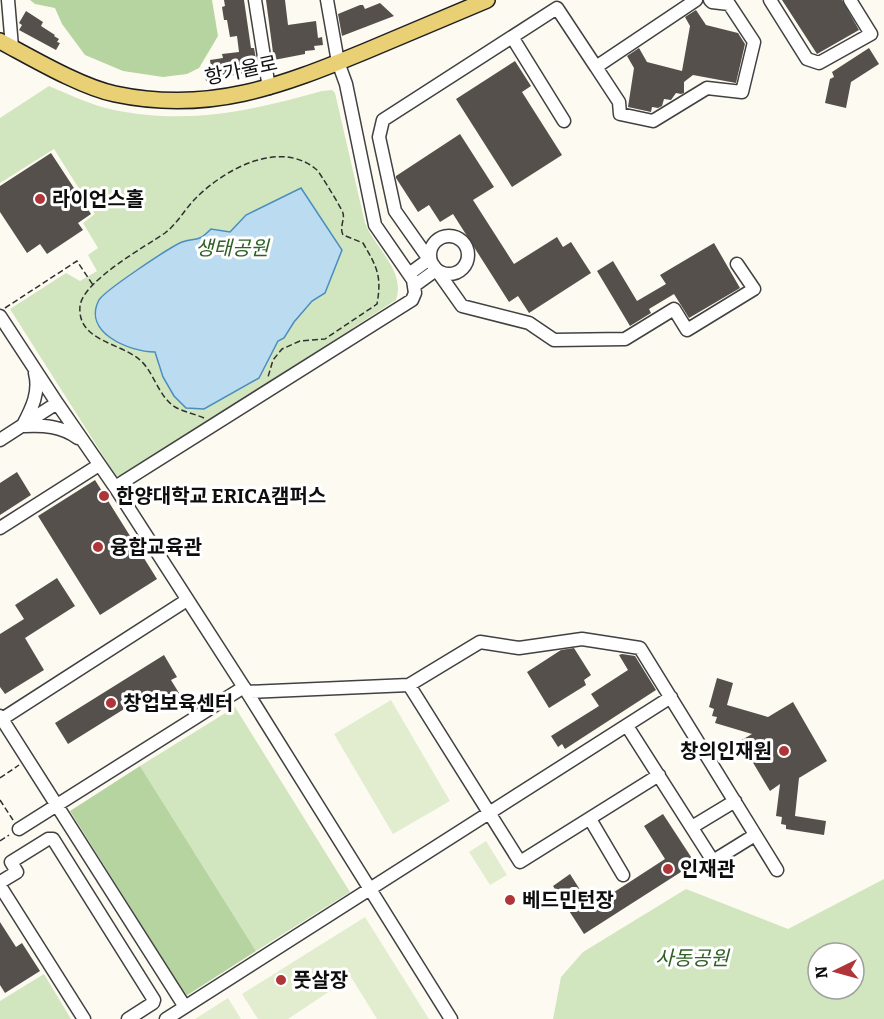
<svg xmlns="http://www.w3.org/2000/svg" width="884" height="1019" font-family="Bitter,'Noto Sans KR',serif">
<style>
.green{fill:#d1e5be;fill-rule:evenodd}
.forest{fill:#b6d49f}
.pitch{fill:#e2edcf}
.water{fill:#bbdbf0;stroke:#4a8dbf;stroke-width:1.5}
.building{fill:#56504c}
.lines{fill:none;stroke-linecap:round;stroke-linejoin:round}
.minor-casing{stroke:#414141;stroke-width:15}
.major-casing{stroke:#1f1f1f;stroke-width:18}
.path{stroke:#303030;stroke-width:1.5;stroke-dasharray:6 3;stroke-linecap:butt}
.minor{stroke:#fff;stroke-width:12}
.major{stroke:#ead075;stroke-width:15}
.poi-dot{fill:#b03538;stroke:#fff;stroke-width:2}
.labels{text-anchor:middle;stroke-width:6;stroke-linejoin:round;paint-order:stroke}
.street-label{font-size:20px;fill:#0e0e0e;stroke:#fff}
.poi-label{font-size:20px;font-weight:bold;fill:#0e0e0e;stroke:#fff;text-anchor:start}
.park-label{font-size:20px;font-style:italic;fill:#306025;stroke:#fff}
</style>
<rect width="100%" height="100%" fill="#fdfbf1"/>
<path class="green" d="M49,86C70,95 91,105 114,110C188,125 251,111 322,91L332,90L335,93L365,223C375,248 406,271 396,300L125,475L116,476L10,309L66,273L80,281L97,271L88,255L98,248L83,223L95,214L54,149L0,183V118Z
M235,707L350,892L256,951L140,766Z
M884,879V1019H553L561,977L583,952L686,889L788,929ZM818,953H854V989H818Z
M44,974L71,1019H0V1001Z"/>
<path class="forest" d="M30,0H212L218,36L199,68L187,74L163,77L123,71L85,55L62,24L55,8L35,4Z
M140,766L256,951L186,996L70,811Z"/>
<path class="pitch" d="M391,700L450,801L393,834L334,734Z
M486,841L507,875L490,885L469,852Z
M365,917L429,1019H377L351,977L288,1019H258L242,994Z
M228,998L241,1019H195Z"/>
<path class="water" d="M301,188L342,250L325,293L312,301L294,322L284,338L278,341L259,378L204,409L186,408L174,396L163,377L155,352C129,352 82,332 99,300C104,291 170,247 182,242C198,237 197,243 211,229L230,232L246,215Z"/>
<path class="building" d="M224,0H244L251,48H254L258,70L206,81L204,68L211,67L210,60L223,58L222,54L239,52L237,36L230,37L227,20H224L222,7L225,6Z
M266,0H285L288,25L316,21L318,38L322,37L323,45L314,46L315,50L305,51V54L274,60Z
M782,0H842L859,30L817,54Z
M380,3L394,16L342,36L338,14L360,5H363L365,9Z
M696,10L706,25L738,33L745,44L736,83L693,75L684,82V93L681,94L676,93L671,100L664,99L662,106L658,108L652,107L651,112L628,107L634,68L627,56L639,48L647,62L682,71L690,26L685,17Z
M26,11L43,22L41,26L55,35L54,36L59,39L57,42L60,43L56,50L19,30L22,25L19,23Z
M869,48L879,64L851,82L846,108L825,103L830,79L834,77L832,72Z
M515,61L531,86L522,92L562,155L512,187L456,99Z
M460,134L494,187L473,200L514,264L557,237L563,247L571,242L591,273L529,313L518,296L509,302L453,214L440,222L429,205L418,212L396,178V176Z
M51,153L91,214L78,223L83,230L47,254L40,244L27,253L0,212V186Z
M714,243L740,288L689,318L674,294L649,309L651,313L630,326L597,271L613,261L637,301L666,284L660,275Z
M17,472L31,495L0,515V483Z
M95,480L157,579L100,615L38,516Z
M57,578L75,606L25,638L44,670L5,694L0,687V634L24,619L15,605Z
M574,648L591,675L584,680L586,685L549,708L527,672L561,650Z
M622,654L635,656L656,690L565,749L562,744L558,747L551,736L599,706L591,694L628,670L619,655Z
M164,655L177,677L171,680L179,693L152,709L145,696L68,744L55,723Z
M717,678L733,683L727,705L768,717L793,702L827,761L799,778L795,816L826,821L824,835L786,829V825L781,824L782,817L776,816L780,784L770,791L740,741L752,734L715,723L717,717L712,716L714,709L709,707Z
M663,814L695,863L584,934L553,886L570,874L591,907L665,859L644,826Z
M0,922L16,947L22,943L40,971L5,993L0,985Z"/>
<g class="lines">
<defs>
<path id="minor" d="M8,0L12,47
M255,0L269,88
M696,0L596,67L619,102L620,114L653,121L707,88L742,92L754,42L729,4L712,2L710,0
M770,0L807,59L819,63L871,34L850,0
M512,37L564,121
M596,67L557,8L383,120L379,137L395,211L462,306L529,323L554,340L625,339L674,309L687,330L754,289L737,264
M430 255a19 19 0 1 1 38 0a19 19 0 1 1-38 0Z
M409,274L428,260
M414,286L436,270
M0,316L57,403
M23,425C32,408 40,392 35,373
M24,426C44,425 61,426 78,438
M0,440L57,403L115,487L247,692L451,1019
M115,487L412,300L415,293L413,280L375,225L346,84L338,62L327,0
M0,528L99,465
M409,685L520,862L659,775
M247,692L409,685L480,642L519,648L582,639L640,648L777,870
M0,716L185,1007
M2,719L187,600
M627,726L713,861L755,835
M590,819L623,875
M692,827L735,801
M19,829L244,687
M0,886L2,881L17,872L11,862L48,839H53L154,1000L153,1003L128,1019
M0,886L84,1019
M166,1019L671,697"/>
<path id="major" d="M0,41C32,58 81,87 115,94C209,114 281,86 366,51C406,34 447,17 487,0"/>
</defs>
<use href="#minor" class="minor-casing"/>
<use href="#major" class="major-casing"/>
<path class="path" d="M5,308L77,261L93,285
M204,418C195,414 184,412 175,407C158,396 154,372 140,360C119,342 77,341 80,306C83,281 146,246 165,233C177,224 185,209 195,199C223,170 280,138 317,170C320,173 342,209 343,213C345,220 339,227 343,235L363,243C377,267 382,276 377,304L325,339L300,341L282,349L273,360L268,377
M0,778L19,765
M0,800L13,820
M0,841L9,835"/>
<use href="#minor" class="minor"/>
<use href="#major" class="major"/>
</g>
<g class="poi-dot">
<circle cx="40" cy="199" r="6"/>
<circle cx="104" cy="496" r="6"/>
<circle cx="98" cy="547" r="6"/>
<circle cx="111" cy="703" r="6"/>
<circle cx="784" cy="751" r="6"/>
<circle cx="668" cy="869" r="6"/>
<circle cx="510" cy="900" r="6"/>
<circle cx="281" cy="980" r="6"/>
</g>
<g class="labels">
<g class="street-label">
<text transform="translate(241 70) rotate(-12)" y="7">항가울로</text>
</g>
<g class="poi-label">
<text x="52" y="206">라이언스홀</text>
<text x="116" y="503">한양대학교 ERICA캠퍼스</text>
<text x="110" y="554">융합교육관</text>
<text x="123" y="710">창업보육센터</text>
<text x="772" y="758" text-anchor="end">창의인재원</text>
<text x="680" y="876">인재관</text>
<text x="522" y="907">베드민턴장</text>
<text x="293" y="987">풋살장</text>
</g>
<g class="park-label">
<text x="232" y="255">생태공원</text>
<text x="692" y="965">사동공원</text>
</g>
</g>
<g transform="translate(836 971) rotate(265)"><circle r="28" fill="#ffffff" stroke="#9f9f9f" stroke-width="1.5"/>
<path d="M0-4.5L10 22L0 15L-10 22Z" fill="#b03538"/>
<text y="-9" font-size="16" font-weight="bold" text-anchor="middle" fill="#0e0e0e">N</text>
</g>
</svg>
